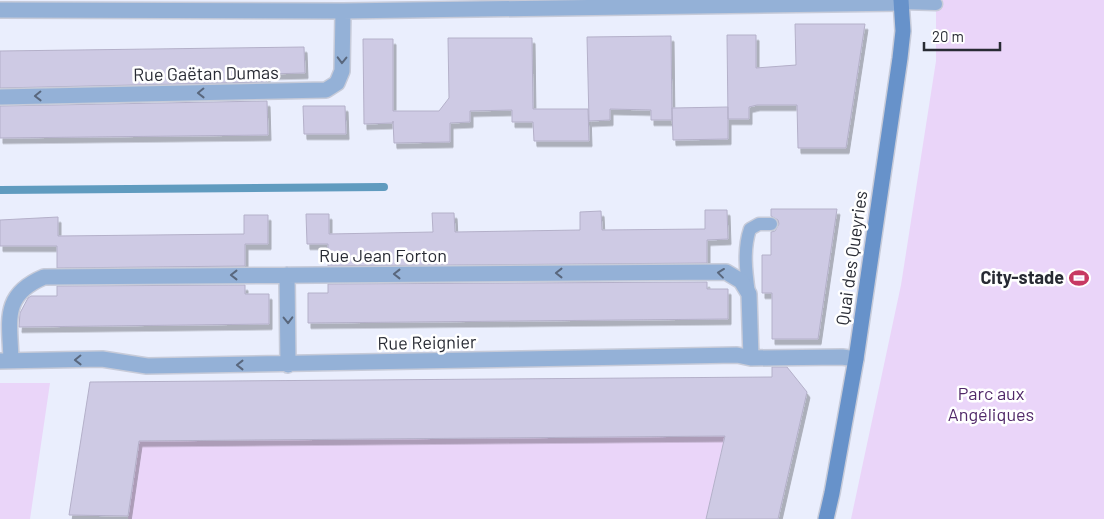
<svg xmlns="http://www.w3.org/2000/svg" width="1104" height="519" font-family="Barlow,sans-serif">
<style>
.green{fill:#ead5f9}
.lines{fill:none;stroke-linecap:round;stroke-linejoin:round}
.stream{stroke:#609bbf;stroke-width:8}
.building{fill:#cecae4;stroke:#b4b0c9;filter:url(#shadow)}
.lane-casing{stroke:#c7cbd9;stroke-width:15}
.street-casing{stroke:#c7cbd9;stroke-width:18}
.secondary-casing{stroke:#c7cbd9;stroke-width:18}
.lane{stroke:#94b1d7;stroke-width:12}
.street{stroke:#94b1d7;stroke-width:15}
.secondary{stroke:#6792ca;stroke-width:15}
.oneway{stroke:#59677d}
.labels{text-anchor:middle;stroke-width:5;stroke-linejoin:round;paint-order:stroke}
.street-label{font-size:18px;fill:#282b34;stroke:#fff}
.poi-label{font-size:18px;font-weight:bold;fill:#282b34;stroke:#fff;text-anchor:end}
.park-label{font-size:18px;fill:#512969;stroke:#fff}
</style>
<defs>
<filter id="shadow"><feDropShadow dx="3" dy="5.5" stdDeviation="0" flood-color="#0004"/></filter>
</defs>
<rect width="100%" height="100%" fill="#eaeefd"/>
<path class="green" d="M936,0H1104V519H851L901,285L936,61Z
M50,383L30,519H0V383Z
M725,436L706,519H128L139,441Z"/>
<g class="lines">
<path class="stream" d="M0,190L384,187"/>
</g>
<path class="building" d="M795,24H865L846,148H798L797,105H757L749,107V119H728L727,35H756V68L796,65Z
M671,36L672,120H651V110L610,109V120L589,121L587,37Z
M448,38H532L533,109H588L589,141H534L533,122H512V110L470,111V122L450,123V142L394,143L393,121V123L364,124L363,39H393V111H439L449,98Z
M304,47L305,73L267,74V82L0,88V51Z
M267,101L268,135L0,138V106Z
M303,106H345L346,134H304Z
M728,107V139L673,140L672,108Z
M771,209H837L818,339H772V293H762V255H771V232L775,231L779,224L778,220L771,216Z
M705,210H727L728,239L707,240V263L328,266V244H307L306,214H329V234L433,232L432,213H454L455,232L580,230V212L601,211L602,230L705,229Z
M244,215H268V244H245V266L57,268V246H0V220L58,217V236L244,234Z
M707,282V289H728V319L308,323V293H328V284Z
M245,285V294H269V324L19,327L20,313L28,298L31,296H57V286Z
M772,367H787L807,392L778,519H706L725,436L139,441L128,516L69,515L90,382L772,377Z"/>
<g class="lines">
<defs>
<path id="lane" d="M902,3L936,4
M749,294C746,272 743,250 750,229L759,224H771"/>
<path id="street" d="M0,10L343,11L902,3
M0,97L326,90L337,83L342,71L343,11
M287,275L288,365
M11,360C10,321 1,295 44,277L726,272L741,281L749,294L751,358
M0,361L102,359L147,366L737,355L751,358L842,357L856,359"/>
<path id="secondary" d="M826,519L832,493L856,359L900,58L903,31L901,0"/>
</defs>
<use href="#lane" class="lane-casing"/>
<use href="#street" class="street-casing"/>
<use href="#secondary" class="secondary-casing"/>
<use href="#lane" class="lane"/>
<use href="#street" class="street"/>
<use href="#secondary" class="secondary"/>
</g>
<defs><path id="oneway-chevron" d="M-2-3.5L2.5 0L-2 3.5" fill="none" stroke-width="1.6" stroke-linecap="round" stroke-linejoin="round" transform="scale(1.25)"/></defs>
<g class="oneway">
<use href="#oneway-chevron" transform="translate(342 60) rotate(91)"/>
<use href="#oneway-chevron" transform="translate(201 93) rotate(179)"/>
<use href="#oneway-chevron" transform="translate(38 96) rotate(179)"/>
<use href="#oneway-chevron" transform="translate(559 273) rotate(180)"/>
<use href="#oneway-chevron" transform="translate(721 273) rotate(-173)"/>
<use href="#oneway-chevron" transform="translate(397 274) rotate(180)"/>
<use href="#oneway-chevron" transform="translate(234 275) rotate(180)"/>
<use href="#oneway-chevron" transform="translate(288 320) rotate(89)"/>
<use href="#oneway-chevron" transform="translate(78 360) rotate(179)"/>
<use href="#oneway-chevron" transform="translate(240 365) rotate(180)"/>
</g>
<defs>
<symbol id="stadium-bare" viewBox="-9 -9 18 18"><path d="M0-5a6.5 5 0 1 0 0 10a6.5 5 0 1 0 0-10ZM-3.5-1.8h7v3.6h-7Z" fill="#c73963" stroke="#fff" stroke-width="2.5" paint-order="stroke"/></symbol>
</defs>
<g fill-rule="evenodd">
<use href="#stadium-bare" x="1065" y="264" width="28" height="28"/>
</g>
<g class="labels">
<g class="street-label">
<text transform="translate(206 74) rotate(-1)" y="6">Rue Gaëtan Dumas</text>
<text x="383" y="262">Rue Jean Forton</text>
<text transform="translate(852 258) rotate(-82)" y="6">Quai des Queyries</text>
<text transform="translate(427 343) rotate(-1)" y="6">Rue Reignier</text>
</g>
<g class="poi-label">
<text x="1064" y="284">City-stade</text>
</g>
<g class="park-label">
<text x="991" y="400">Parc aux<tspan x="991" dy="21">Angéliques</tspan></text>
</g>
</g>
<path d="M924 42v8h76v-8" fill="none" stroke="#282b34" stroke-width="2.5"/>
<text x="932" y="42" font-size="15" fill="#282b34" stroke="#ffffff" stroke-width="4" paint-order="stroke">20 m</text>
</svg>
